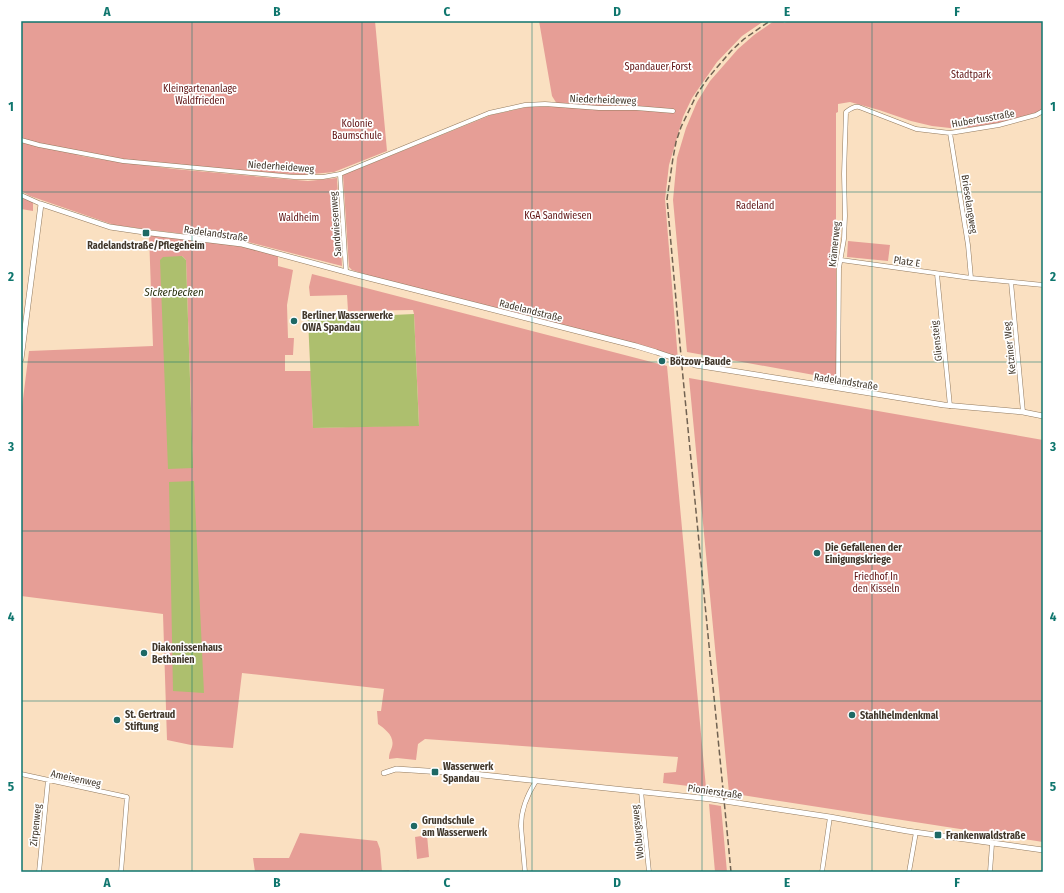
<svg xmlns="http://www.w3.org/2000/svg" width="1064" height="893" font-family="'Fira Sans Condensed',sans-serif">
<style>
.green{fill:#e69e96;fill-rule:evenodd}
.water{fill:#adbf6e}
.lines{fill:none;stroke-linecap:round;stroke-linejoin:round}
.minor-casing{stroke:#927a5e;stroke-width:5}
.tertiary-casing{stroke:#927a5e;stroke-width:6}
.minor{stroke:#fff;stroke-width:4}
.tertiary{stroke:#fff;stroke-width:5}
.rail{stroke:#716252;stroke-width:1.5;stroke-dasharray:6 3;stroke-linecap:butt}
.grid{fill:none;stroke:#0f766e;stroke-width:1;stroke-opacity:0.55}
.poi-dot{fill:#1e6965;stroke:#fff;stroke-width:1.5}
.labels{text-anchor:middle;stroke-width:3.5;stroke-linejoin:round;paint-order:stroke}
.park-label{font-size:10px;fill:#5f1212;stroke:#fff}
.street-label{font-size:10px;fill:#41372b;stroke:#fff}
.poi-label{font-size:10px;font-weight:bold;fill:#41372b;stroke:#fff;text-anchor:start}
.water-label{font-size:11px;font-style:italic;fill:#2d3412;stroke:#fff}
.neatline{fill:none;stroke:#0f766e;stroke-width:1.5}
.grid-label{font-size:13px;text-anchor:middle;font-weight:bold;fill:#0f766e}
</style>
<rect width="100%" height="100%" fill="#fae0c1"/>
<path class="green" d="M21,21H375L387,151L334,172L313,174L311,173L305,175L208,169L76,155L99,159L174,169L308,181L337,178L342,266L244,241L160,231L114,225L30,196L21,191Z
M539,21H764L742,36L717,62L692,98L683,117L669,165L665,199L678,360L404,287L352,270L349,267L343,175L491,115L528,107L549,106L557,104L552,96Z
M774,21H783L784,23L789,21H1043V108L1038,112L1008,121L977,127L950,128L932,126L911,121L879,110L850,102L838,104V112L836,113V379L687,352L673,200L677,158L686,128L697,102L710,81L738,49L754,35Z
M21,195L33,201V211L21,209Z
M149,235L242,246L278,255V266L293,270L287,305L288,338H294L293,355H285V371H311L313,428L419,425L414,314L413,310L348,311L347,295L310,296L309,287L312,274L667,366L706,788L663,783L664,773L676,772L678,757L425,739L418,744L416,760L397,758L389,759C389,753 390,753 392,747C395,736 385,729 378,724L377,711H381L384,689L242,673L233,748L191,745L167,740L163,614L21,596V415L29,351L153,346ZM182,256L186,260L193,468Z
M848,241L890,245L888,261L847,257Z
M689,378L1043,440V842L729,793Z
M709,804L721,806L727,872H715Z
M300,833L377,841L380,849L382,872L409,870L410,872H255L253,858H289Z
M427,835L429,857L417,859L415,837Z"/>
<path class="water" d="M182,256L186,260L193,468L168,469L160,260L163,257Z
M414,314L419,426L313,428L308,319Z
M194,481L204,693L173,691L169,482Z"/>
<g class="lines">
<defs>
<path id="minor" d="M950,133L968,245L971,278
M21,140L39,145L123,161L294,177H323L340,174L489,113L525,105L545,104L599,108H636L673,111
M340,174L346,272
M21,195L41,204
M841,260L971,278L1043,285
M937,274L950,406
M1011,282L1023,412
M838,388L839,268L844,239L845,216L844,174L846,112C850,109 854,106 859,107L916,129L950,133L999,125L1036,115L1043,111
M21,774L127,797L121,872
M641,791L649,872
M39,872L48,780
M525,872L521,826C521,810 527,795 536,781
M822,872L830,817
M909,872L916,832
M990,872L992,844"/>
<path id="tertiary" d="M21,359L41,204L110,227L151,233L242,244L357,275L636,346L656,352L695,365L944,405L1023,412L1043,416
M384,773L396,769L473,774L711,799L830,817L907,831L1043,850"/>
</defs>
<use href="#minor" class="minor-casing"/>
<use href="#tertiary" class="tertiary-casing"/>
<use href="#minor" class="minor"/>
<use href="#tertiary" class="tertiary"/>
<path class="rail" d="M731,872L682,367L667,199L673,158L676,142L681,127L697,94L708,78L731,51L744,39L761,27L770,21"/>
</g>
<path class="grid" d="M192,21V872M362,21V872M532,21V872M702,21V872M872,21V872M21,192H1043M21,362H1043M21,531H1043M21,701H1043"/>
<g class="poi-dot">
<rect x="142" y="229" width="8" height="8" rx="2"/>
<circle cx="294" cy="321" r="4"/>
<circle cx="662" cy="361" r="4"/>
<circle cx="817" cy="553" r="4"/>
<circle cx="144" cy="653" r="4"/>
<circle cx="852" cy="715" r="4"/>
<circle cx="117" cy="720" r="4"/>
<rect x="431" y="768" width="8" height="8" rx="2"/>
<circle cx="414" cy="826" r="4"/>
<rect x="934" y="831" width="8" height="8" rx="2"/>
</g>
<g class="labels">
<g class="park-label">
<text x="658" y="70">Spandauer Forst</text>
<text x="971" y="78">Stadtpark</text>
<text x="200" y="92">Kleingartenanlage<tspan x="200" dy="12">Waldfrieden</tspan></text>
<text x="357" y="127">Kolonie<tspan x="357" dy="12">Baumschule</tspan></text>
<text x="755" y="209">Radeland</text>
<text x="558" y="219">KGA Sandwiesen</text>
<text x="299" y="221">Waldheim</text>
<text x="876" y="580">Friedhof In<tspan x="876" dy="12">den Kisseln</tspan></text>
</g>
<g class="street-label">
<text transform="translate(603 99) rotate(2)" y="4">Niederheideweg</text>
<text transform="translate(983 118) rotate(-10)" y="4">Hubertusstraße</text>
<text transform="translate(281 166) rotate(4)" y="4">Niederheideweg</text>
<text transform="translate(970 204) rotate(81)" y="4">Brieselangweg</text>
<text transform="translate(335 224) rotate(-94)" y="4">Sandwiesenweg</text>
<text transform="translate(216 233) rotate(8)" y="4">Radelandstraße</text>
<text transform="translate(834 244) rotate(-84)" y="4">Krämerweg</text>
<text transform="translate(907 261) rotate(8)" y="4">Platz E</text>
<text transform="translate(531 310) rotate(14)" y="4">Radelandstraße</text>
<text transform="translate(936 341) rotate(-96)" y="4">Gliensteig</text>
<text transform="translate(1009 348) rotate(-96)" y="4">Ketziner Weg</text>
<text transform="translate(846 381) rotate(9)" y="4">Radelandstraße</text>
<text transform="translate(76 778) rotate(12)" y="4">Ameisenweg</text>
<text transform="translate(715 791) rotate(8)" y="4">Pionierstraße</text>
<text transform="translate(35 825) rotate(-84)" y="4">Zirpenweg</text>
<text transform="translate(637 832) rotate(-96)" y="4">Wolburgsweg</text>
</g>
<g class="poi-label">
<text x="146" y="249" text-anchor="middle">Radelandstraße/Pflegeheim</text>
<text x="302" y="319">Berliner Wasserwerke<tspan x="302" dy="12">OWA Spandau</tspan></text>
<text x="670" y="365">Bötzow-Baude</text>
<text x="825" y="551">Die Gefallenen der<tspan x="825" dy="12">Einigungskriege</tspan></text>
<text x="152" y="651">Diakonissenhaus<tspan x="152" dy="12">Bethanien</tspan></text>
<text x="125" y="718">St. Gertraud<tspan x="125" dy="12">Stiftung</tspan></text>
<text x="860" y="719">Stahlhelmdenkmal</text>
<text x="443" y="770">Wasserwerk<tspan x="443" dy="12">Spandau</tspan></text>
<text x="422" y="824">Grundschule<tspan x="422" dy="12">am Wasserwerk</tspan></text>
<text x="946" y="839">Frankenwaldstraße</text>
</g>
<g class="water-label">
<text x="174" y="296">Sickerbecken</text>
</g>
</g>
<rect width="1064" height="893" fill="none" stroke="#ffffff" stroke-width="44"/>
<rect x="22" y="22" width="1020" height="849" class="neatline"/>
<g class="grid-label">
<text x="107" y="16">A</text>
<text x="277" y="16">B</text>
<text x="447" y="16">C</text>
<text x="617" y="16">D</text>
<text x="787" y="16">E</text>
<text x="957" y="16">F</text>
<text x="11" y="111">1</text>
<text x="1053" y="111">1</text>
<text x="11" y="281">2</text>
<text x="1053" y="281">2</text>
<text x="11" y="451">3</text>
<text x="1053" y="451">3</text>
<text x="11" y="621">4</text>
<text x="1053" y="621">4</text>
<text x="11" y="791">5</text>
<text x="1053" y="791">5</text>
<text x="107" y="887">A</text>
<text x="277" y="887">B</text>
<text x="447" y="887">C</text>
<text x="617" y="887">D</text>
<text x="787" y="887">E</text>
<text x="957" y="887">F</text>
</g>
</svg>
